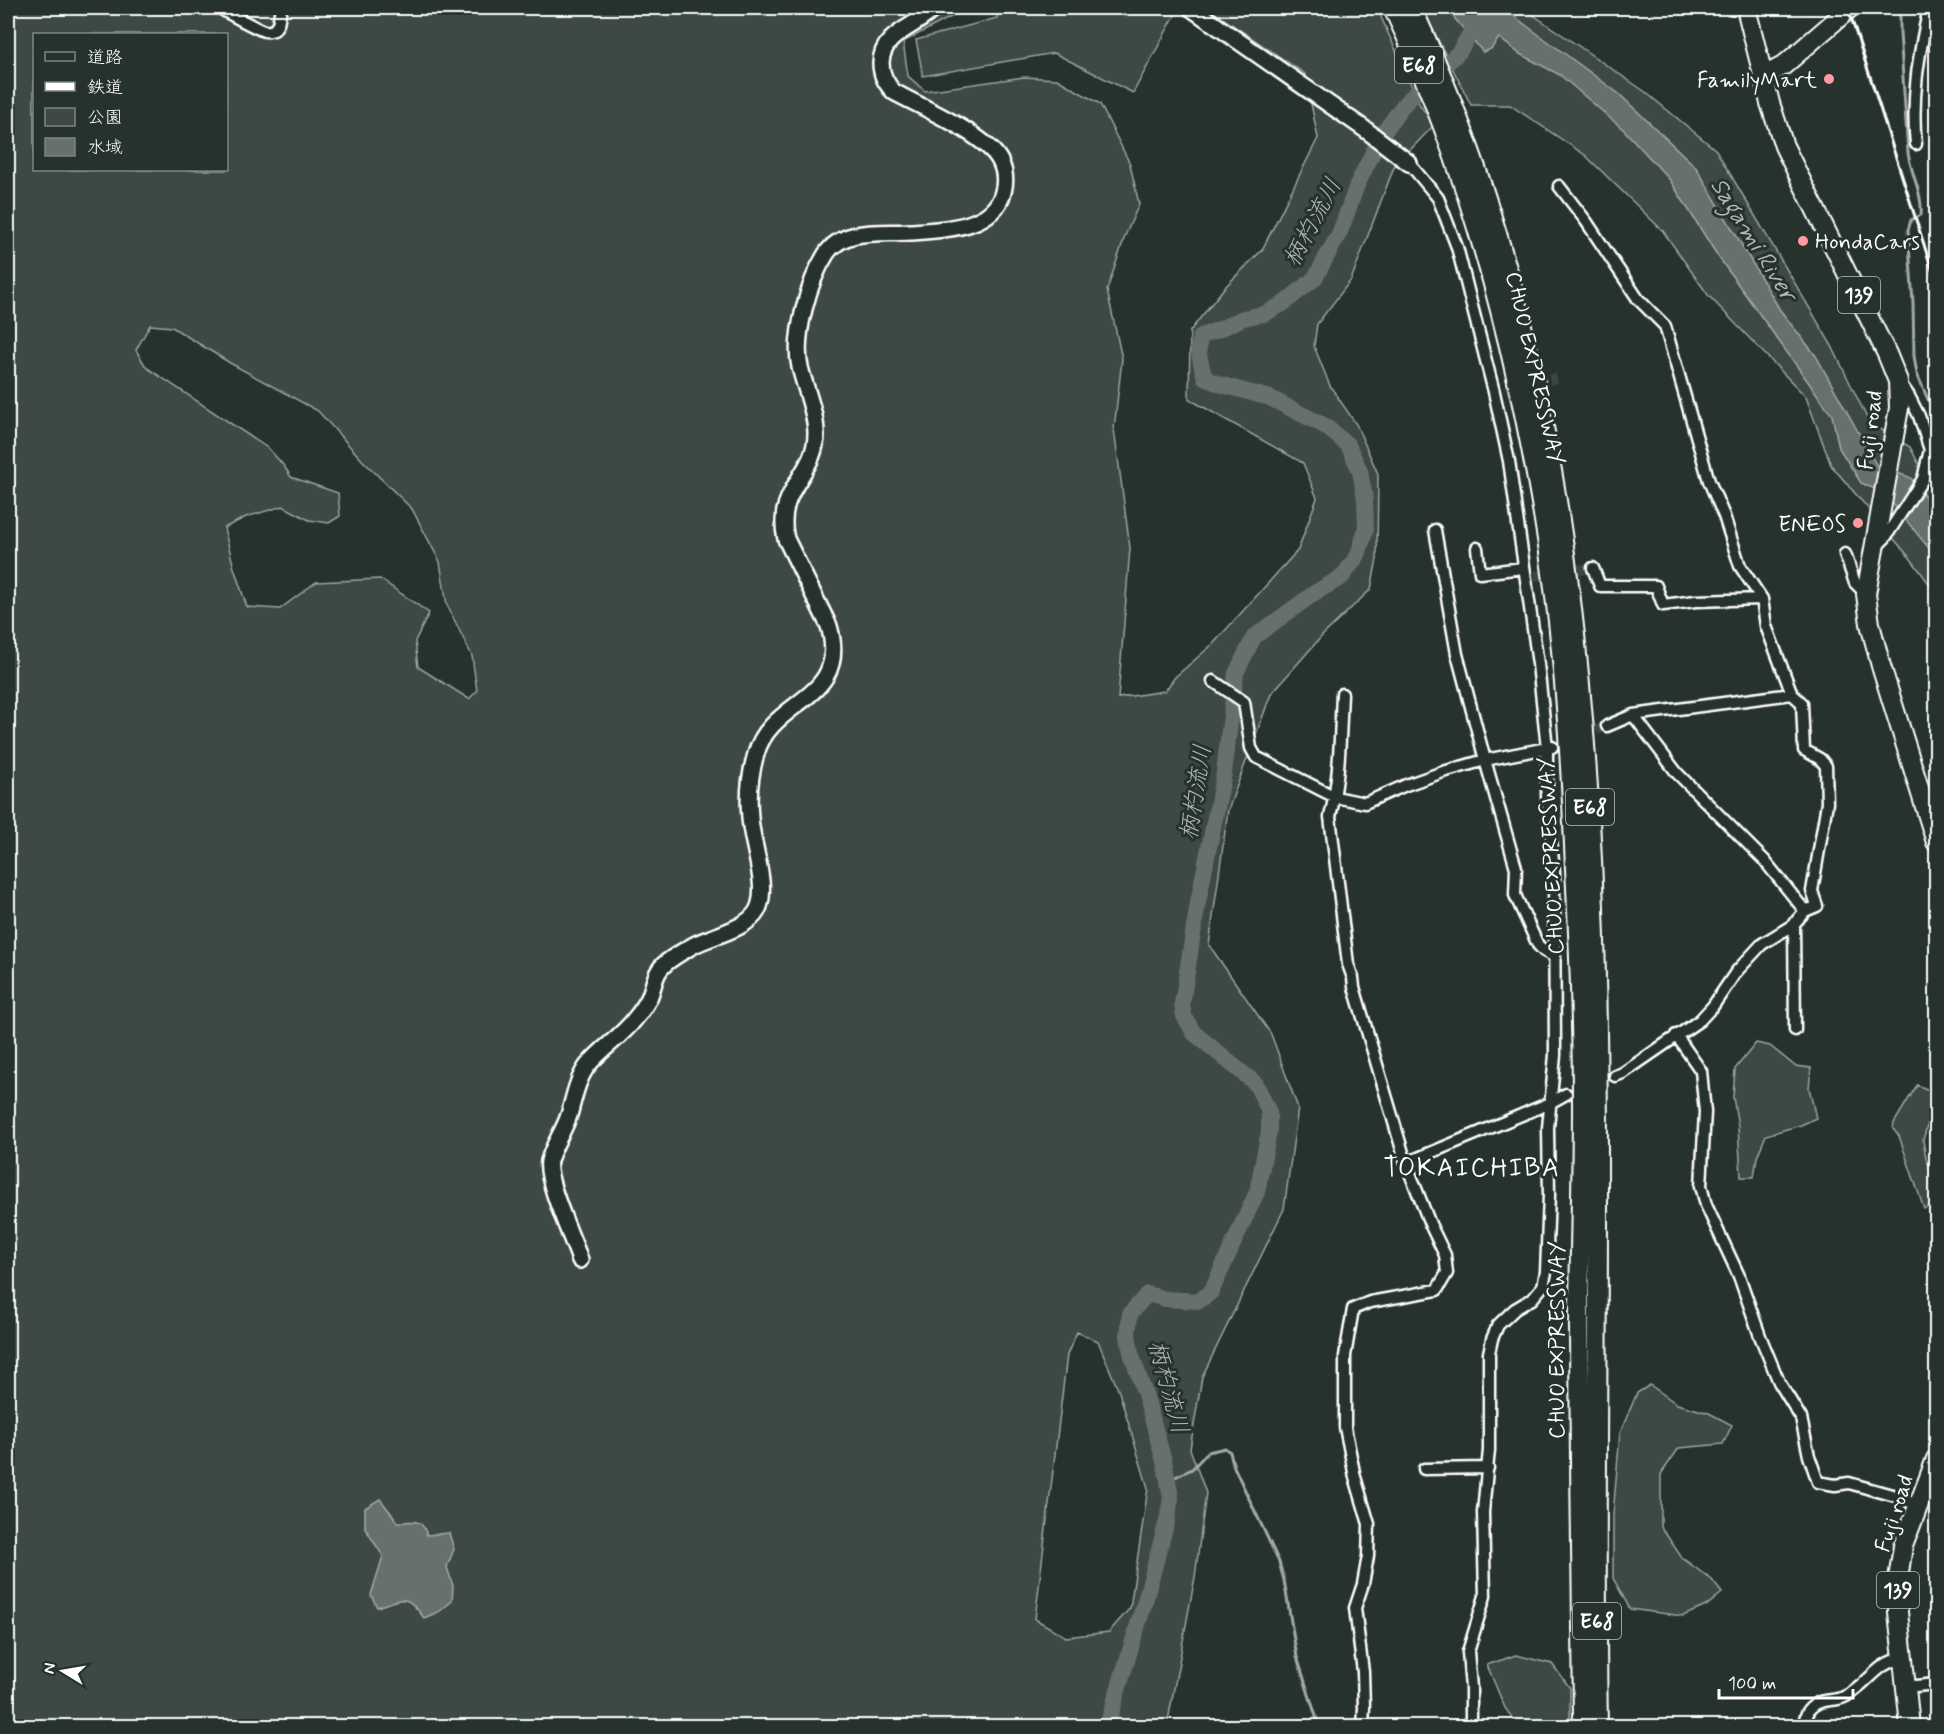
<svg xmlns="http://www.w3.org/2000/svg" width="1944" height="1734" font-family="Mynerve,'Klee One',sans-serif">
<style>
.green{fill:#3e4944;stroke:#9ea4a2;stroke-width:1.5;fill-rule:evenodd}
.water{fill:#67706c;stroke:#a4a9a7;stroke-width:1.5}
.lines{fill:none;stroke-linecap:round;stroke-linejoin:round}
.stream{stroke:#a4a9a7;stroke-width:3}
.river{stroke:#67706c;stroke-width:16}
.street-tunnel{stroke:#3c4742;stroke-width:10;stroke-dasharray:10 5;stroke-linecap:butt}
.street-casing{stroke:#fff;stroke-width:15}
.secondary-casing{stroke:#fff;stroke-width:20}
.highway-casing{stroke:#fff;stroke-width:22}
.street{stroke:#26332d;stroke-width:10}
.secondary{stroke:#26332d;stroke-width:15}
.highway{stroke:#26332d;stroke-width:18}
.rail{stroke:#fff;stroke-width:3}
.poi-dot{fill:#ff9aa2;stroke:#26332d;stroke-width:2}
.labels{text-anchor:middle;stroke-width:6;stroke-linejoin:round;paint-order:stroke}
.shield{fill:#26332d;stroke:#bec2c0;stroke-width:1.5}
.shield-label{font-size:21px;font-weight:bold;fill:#fff}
.poi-label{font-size:22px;fill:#fff;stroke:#26332d;text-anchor:end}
.street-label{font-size:22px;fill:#fff;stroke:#26332d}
.water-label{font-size:24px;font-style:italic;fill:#b3b8b6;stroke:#26332d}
.quarter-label{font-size:26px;letter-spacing:1.5px;fill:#fff;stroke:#26332d}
</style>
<rect width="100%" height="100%" fill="#26332d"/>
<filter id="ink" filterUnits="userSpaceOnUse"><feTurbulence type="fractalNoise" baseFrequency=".0167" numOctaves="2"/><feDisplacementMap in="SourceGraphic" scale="12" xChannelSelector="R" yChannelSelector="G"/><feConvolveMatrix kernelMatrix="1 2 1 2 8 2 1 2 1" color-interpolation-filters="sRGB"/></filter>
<g filter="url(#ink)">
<path class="green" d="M8,8H968L903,42L908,76L925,91L1024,77L1057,79L1100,104L1130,164L1139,204L1125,236L1107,290L1122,359L1114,429L1130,548L1118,698L1165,691L1175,677L1213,644L1298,550L1317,498L1303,463L1189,399L1190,331L1224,288L1262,250L1318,138L1305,74L1208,8H1377L1420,105L1434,125L1394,167L1351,280L1317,324L1314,346L1330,386L1356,424L1378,474L1377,559L1371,589L1322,636L1271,694L1228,810L1209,945L1271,1034L1298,1108L1284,1209L1202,1377L1190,1449L1206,1493L1195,1577L1167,1726H8ZM34,34H226V170H34ZM150,325L172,327L230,363L318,411L363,461L412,509L440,562L447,605L472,656L477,691L469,699L418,667L415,641L429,613L380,579L316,582L280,609L247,607L234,568L224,528L246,517L283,506L309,520L329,523L340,516L338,493L291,477L284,466L269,449L146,367L136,350ZM1077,1332L1098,1341L1119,1392L1148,1488L1130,1608L1109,1632L1066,1637L1035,1619L1067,1355Z
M996,8H1167L1176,13L1133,93L1054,53L923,76L916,40L997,18Z
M1422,8H1523L1644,91L1716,150L1832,346L1869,422L1910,447L1927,480L1936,469V593L1911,559L1831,465L1806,397L1708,295L1663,231L1585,155L1510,105H1471Z
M1756,1043L1770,1046L1795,1066L1811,1068L1809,1088L1816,1118L1801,1125L1766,1135L1757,1157L1754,1177H1741L1738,1126L1733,1097L1735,1069Z
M1917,1085L1936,1093V1120L1929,1119L1923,1140L1926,1158L1936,1183L1933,1204L1924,1209L1899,1136L1893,1129L1894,1123Z
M1650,1385L1677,1404L1709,1413L1732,1425L1723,1444L1679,1448L1661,1474V1527L1682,1558L1712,1580L1722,1593L1706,1606L1683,1616L1630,1609L1613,1578V1515L1620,1433L1637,1393Z
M1516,1655L1552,1664L1570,1688V1719L1558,1726H1518L1505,1708L1487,1665Z"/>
<path class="water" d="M1450,8H1505L1523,23L1618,93L1696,167L1780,310L1816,356L1877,466L1911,478L1936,512V557L1884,493L1861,483L1839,448L1832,415L1717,255L1670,180L1624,130L1560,75L1520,54L1499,38L1491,49L1483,52L1450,13Z
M380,1499L398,1522C414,1522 421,1517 427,1535L449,1533L454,1549L447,1567L453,1586L452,1601L440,1611L424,1618C406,1593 404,1598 377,1607L371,1595L383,1556L365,1528V1508Z"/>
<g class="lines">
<path class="stream" d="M1900,8V32L1908,153C1911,174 1923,194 1921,215L1911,220L1908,230L1913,303L1914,356L1917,374L1936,418
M1169,1480L1192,1469L1208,1452L1225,1448L1230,1452L1234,1467L1279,1562L1284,1580L1297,1657L1319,1726"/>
<path class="river" d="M1107,1726L1143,1608L1167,1521L1171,1498L1165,1465L1147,1400L1131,1353L1128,1335L1130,1314L1147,1294L1166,1299L1199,1301L1211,1292L1257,1192L1269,1131V1112L1256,1084L1194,1033L1184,1016L1182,1004L1198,902L1224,773L1236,673L1254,637L1316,592L1342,577L1358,555L1366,529L1365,499L1360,471L1348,445L1325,426L1270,398L1219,384L1205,378C1201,363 1196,351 1201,336L1220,329L1243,318L1264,314L1283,304L1315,278L1340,232L1357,185L1381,136L1405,103L1459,52L1481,16"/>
<path class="street-tunnel" d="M1506,391L1557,378
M1534,576L1593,568
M1554,746L1607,726"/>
<defs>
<path id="street" d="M220,8C223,11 260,30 264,31C269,32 269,31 274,30L278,24L281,8
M1916,144C1911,98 1919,53 1929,8
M1409,163L1438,198L1457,247L1494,392L1509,461L1538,664L1547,748V796L1554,872L1555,1055L1548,1128L1549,1195L1546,1272L1543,1286L1532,1299L1515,1309L1498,1325L1492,1339L1489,1353V1450L1483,1512L1485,1596L1468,1652L1471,1688V1726
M1559,186L1586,221L1638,299L1665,326L1709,481L1724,516L1740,566L1762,599L1766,626L1792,694L1802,703L1804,750L1820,759L1826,766L1827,803L1812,891L1817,906L1805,911L1793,925L1762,944L1736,972L1713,1006L1700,1020L1623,1073L1615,1076
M1927,461L1936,475
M1435,530L1457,654L1485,760L1516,868L1515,895L1538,945L1544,951L1555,957
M1877,546L1885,538L1923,479L1930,450L1919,416L1909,396L1900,383
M1477,548L1480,573L1523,568
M1845,554L1855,583L1866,594
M1593,568L1600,586H1656L1663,605L1696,601L1762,599
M1213,681L1244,702L1251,748L1256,757L1335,797L1365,803L1406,785L1443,772L1485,760L1552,747
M1342,694C1340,735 1340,777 1330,817L1348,964L1353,978L1354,987L1406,1163L1430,1224L1445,1255L1447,1273L1437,1290L1370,1302L1353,1309L1345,1356V1427L1355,1477L1369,1524L1368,1556L1363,1584L1355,1608L1363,1672L1364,1708L1363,1726
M1633,715L1677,773L1764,860L1805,911
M1607,726L1633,715L1792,694
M1794,923L1795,1030
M1676,1035L1701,1071L1705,1112L1701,1186L1706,1205L1739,1276L1760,1336L1779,1382L1801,1418L1809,1456L1818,1482L1835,1485L1849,1483L1899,1497L1919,1506
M1406,1163L1550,1103L1566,1094
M1424,1469L1488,1468
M1906,1687L1936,1684
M1804,1726C1805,1718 1806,1711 1813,1706C1822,1698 1834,1702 1844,1697C1866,1688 1877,1661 1902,1659"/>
<path id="secondary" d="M1191,8L1366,130L1409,163
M580,1260C573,1239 545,1180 549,1161C553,1145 564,1131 569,1115C574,1098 577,1079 588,1065C602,1048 621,1037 634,1020C640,1013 645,1006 649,998C655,984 654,972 667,962C675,956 685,950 694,945C711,936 747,929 757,911C770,888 751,843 750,817C748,797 750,774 756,754C771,698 851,701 829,626L786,539C774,489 817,474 816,433C816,413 805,388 800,367C793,336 809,281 826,254C844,227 882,234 910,232C941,230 994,229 1003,192C1006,181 1005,171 1000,161C987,135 921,107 894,92C886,84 881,75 881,63C882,32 918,27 934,8"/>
<path id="highway" d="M1393,8C1450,127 1488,252 1517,381C1532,449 1545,519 1554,588C1566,681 1571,774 1575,868C1579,946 1582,1025 1582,1104C1582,1171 1580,1239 1579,1306C1579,1446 1582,1586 1583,1726
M1412,8C1586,382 1599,804 1598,1210C1598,1382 1595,1554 1598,1726
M1746,8L1770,103L1784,146L1887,354L1898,381L1899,408L1866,594L1870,624L1881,666L1936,842
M1764,76L1783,66L1850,8
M1910,1726L1898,1612V1579L1903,1546L1936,1459"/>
</defs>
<use href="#street" class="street-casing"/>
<use href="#secondary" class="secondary-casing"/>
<use href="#highway" class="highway-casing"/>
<use href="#street" class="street"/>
<use href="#secondary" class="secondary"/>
<use href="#highway" class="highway"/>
<path class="rail" d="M1848,8L1936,282"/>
</g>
</g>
<g class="poi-dot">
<circle cx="1829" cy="79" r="6"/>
<circle cx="1803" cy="241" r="6"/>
<circle cx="1858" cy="523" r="6"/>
</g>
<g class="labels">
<g class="shield">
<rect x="1395" y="47" width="48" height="36" rx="4.5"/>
<rect x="1838" y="277" width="42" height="36" rx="4.5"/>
<rect x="1566" y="789" width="48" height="36" rx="4.5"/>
<rect x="1877" y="1572" width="42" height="36" rx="4.5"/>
<rect x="1573" y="1603" width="48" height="36" rx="4.5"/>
</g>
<g class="shield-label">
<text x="1419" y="72">E68</text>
<text x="1859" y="302">139</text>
<text x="1590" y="814">E68</text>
<text x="1898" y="1597">139</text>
<text x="1597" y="1628">E68</text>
</g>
<g class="poi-label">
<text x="1817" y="87">FamilyMart</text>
<text x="1815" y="249" text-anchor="start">HondaCars</text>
<text x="1846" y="531">ENEOS</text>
</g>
<g class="street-label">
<text transform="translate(1536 368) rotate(77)" y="8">CHUO EXPRESSWAY</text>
<text transform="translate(1869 430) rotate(-83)" y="8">Fuji road</text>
<text transform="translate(1550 856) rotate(-93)" y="8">CHUO EXPRESSWAY</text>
<text transform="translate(1556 1340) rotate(-90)" y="8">CHUO EXPRESSWAY</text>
<text transform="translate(1893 1513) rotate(-72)" y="8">Fuji road</text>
</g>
<g class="water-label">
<text transform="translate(1312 222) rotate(-62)" y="8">柄杓流川</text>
<text transform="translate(1754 239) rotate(58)" y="8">Sagami River</text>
<text transform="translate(1195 792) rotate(-81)" y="8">柄杓流川</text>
<text transform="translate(1169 1387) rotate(75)" y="8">柄杓流川</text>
</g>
<g class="quarter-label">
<text x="1472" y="1176">TOKAICHIBA</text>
</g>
</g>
<rect width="1944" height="1734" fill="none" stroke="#26332d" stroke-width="30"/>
<rect x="15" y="15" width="1914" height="1704" fill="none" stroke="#fff" stroke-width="2" filter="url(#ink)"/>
<rect x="33" y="33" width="195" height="138" fill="#26332d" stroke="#7d8581" stroke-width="1.5"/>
<rect x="45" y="52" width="30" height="9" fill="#26332d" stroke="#7d8581" stroke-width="1.5"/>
<text x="87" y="63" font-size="18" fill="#ffffff">道路</text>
<rect x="45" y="82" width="30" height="9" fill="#ffffff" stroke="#7d8581" stroke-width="1.5"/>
<text x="87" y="93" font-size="18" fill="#ffffff">鉄道</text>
<rect x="45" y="108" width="30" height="18" fill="#3e4944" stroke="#7d8581" stroke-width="1.5"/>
<text x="87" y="123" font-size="18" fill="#ffffff">公園</text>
<rect x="45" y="138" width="30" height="18" fill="#67706c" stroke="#7d8581" stroke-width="1.5"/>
<text x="87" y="153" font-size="18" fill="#ffffff">水域</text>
<g transform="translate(63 1671) rotate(281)" stroke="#26332d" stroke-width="4.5" paint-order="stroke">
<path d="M0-4.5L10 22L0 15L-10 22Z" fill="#ffffff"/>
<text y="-9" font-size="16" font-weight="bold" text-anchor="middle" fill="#ffffff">N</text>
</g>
<path d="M1719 1689v9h134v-9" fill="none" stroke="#ffffff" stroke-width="3"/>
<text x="1728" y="1689" font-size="18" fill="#ffffff" stroke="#26332d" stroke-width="4.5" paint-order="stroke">100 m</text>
</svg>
